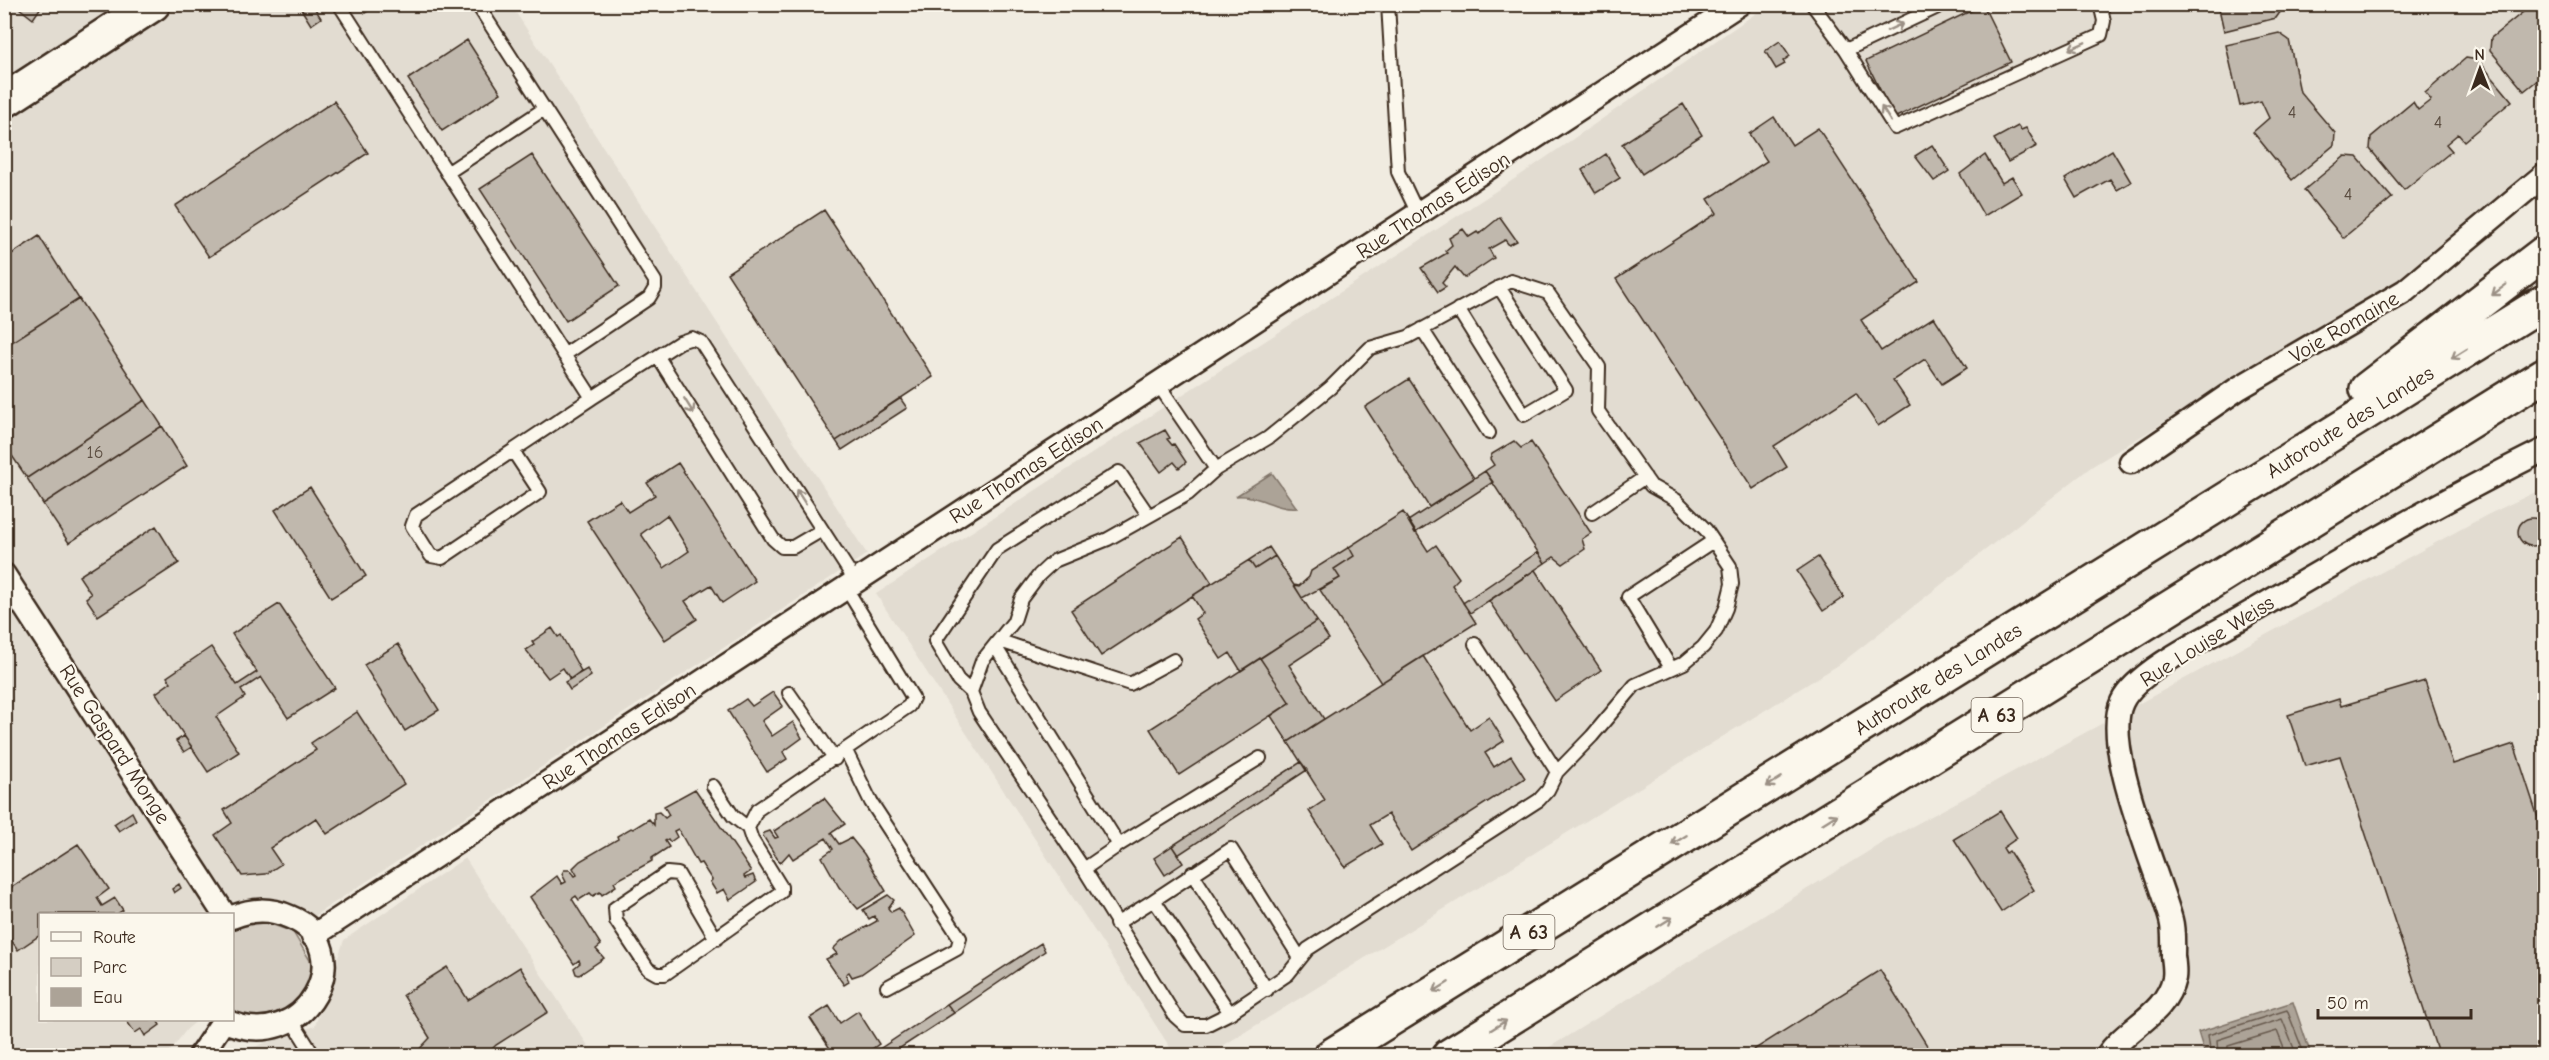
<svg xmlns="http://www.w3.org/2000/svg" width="2549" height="1060" font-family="'Comic Neue',sans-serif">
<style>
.built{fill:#e2dcd1}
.green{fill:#d5cec3;stroke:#887c70;stroke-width:1.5}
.water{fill:#aca397;stroke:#7f7367;stroke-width:1.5}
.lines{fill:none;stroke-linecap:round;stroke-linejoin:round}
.shore{stroke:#685a4e;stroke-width:1.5}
.building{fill:#c0b8ad;stroke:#3b2a1e;stroke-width:1.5;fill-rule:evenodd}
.lane-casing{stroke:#3b2a1e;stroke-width:16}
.street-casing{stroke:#3b2a1e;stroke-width:27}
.secondary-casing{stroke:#3b2a1e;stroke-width:38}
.highway-casing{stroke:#3b2a1e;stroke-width:38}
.lane{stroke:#fbf7ec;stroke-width:12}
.street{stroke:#fbf7ec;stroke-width:22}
.secondary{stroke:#fbf7ec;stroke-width:33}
.highway{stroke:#fbf7ec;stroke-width:33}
.oneway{stroke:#9b9085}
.labels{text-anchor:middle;stroke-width:4.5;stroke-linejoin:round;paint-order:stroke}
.number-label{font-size:18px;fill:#5c4e42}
.shield{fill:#fbf7ec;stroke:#75685c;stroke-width:1.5}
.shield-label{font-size:20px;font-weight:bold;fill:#3b2a1e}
.street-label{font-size:21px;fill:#3b2a1e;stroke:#fbf7ec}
</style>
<rect width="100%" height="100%" fill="#f0ebe0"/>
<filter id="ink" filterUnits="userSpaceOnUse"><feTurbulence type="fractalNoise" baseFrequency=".0167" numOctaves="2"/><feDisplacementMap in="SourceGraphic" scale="12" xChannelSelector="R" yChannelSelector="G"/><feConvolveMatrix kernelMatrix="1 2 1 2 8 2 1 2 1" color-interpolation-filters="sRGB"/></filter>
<g filter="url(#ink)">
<path class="built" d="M5,5H511L867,554L320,912L233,989L232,914H40V1020H198L187,1029L167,1055L5,1056Z
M1768,5H2544V156L2407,277L2357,304L2091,467L1840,664L1208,1055H1175L876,594L1519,176Z
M2544,488V1055L1535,1056L1887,840L2487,515Z
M465,858L594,1055L227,1056L315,1026L344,940Z"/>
<path class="green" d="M262,921L293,932L311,962L310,987L277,1021L233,1013V930L247,922Z"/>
<path class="water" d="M1272,473L1297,508C1275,510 1258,494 1236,496Z
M2293,1002L2311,1055H2205L2198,1032Z"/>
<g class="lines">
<path class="shore" d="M2211,1056L2208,1035L2287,1010L2305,1056
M2218,1056L2217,1040L2282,1019L2297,1056
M2227,1056L2228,1046L2277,1031L2287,1056"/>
</g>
<path class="building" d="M14,4H43L33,19Z
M298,4H312L321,18L311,25Z
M359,4H379L365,13Z
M2218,4H2282L2283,8L2276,18L2224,31Z
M2302,4H2329L2309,9Z
M2533,4L2544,18V75L2524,91L2490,50L2491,38Z
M1983,5L2011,62L1894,118L1866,61Z
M2279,33L2289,40L2300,92L2335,133L2334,145L2292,180L2253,132L2269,118L2261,101L2240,106L2226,45Z
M467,40L501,93L442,131L408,79Z
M1780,41L1790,56L1783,61L1785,64L1776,69L1765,51Z
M2466,58L2478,60L2512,101L2464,141L2458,134L2446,144L2452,151L2404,190L2370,149L2371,137L2413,102L2418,110L2431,100L2425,93Z
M334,101L368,153L209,257L175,206Z
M1683,104L1702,135L1642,174L1622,144Z
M1774,117L1792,145L1818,128L1919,282L1861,320L1881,351L1934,317L1967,368L1942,384L1925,359L1893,380L1910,405L1878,426L1856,393L1774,446L1787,467L1753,489L1616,279L1717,213L1708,199L1767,161L1749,134Z
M2018,126L2021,130L2026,128L2037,146L2008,162L1994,139Z
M1932,145L1949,171L1934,181L1915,156Z
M2112,150L2131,182L2117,190L2110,179L2076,198L2065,179Z
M1606,154L1620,178L1596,193L1582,170Z
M532,155L619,286L566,321L480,189Z
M1985,155L2002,183L2012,177L2022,193L1984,216L1960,174Z
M2345,156L2357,157L2392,198L2343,238L2304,190Z
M824,210L933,377L836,441L727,273Z
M1500,217L1517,241L1509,245L1505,240L1489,249L1494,258L1464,278L1455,267L1442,283L1446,287L1438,292L1421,268L1447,253L1445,251L1452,245L1449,238L1463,229L1469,237L1477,232L1479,234Z
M39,236L79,299L4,347V259Z
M79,299L145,400L27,478L4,444V347Z
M1409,379L1474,478L1429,507L1365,407Z
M900,398L907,408L842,450L836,441Z
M145,400L162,426L43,504L27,478Z
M162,426L187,466L69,543L43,504Z
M1165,430L1170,438L1167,439L1172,445L1174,444L1186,462L1179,468L1174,462L1161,472L1140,443Z
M1514,441L1521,448L1531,442L1591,533L1582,539L1585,549L1563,564L1554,557L1545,563L1485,471L1494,465L1490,459L1492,454Z
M678,463L755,581L722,603L711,585L685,601L697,619L665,640L587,521L620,500L628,512L655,495L647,483ZM667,515L689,551L664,568L641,534Z
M1485,471L1493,482L1415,533L1408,521Z
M310,487L366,576L331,598L275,510Z
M1403,512L1428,551L1436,545L1459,578L1452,585L1476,623L1381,683L1320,590L1340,578L1334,569L1354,556L1349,547Z
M2518 532a14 14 0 1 1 28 0a14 14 0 1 1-28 0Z
M156,526L179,563L98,616L86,598L91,594L79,576Z
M1182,537L1212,583L1101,656L1071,610Z
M1269,547L1275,556L1255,569L1249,560Z
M1349,547L1354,556L1334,569L1340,578L1302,598L1294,585L1299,586L1309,577L1311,571Z
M1538,552L1545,563L1470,613L1463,603Z
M1275,556L1317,621L1241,671L1230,653L1221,659L1195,619L1203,613L1192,596L1249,560L1255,569Z
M1818,557L1844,597L1823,611L1797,571Z
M1535,570L1601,670L1555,701L1489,601Z
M279,604L335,688L288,718L261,677L241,690L245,697L216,717L239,752L208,772L156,693L171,682L167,677L211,647L237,685L257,672L232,634Z
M1317,621L1329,639L1289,665L1324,719L1288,742L1271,716L1290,703L1260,658Z
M552,628L558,637L561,635L581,671L570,679L563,668L548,678L526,650L534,645L532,642Z
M398,644L439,710L405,731L364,665Z
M1423,656L1470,730L1489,717L1504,741L1485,753L1494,767L1511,756L1525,778L1411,851L1388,814L1370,825L1382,844L1345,867L1309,811L1325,800L1288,742Z
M1260,658L1290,703L1179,775L1150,729Z
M587,669L591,676L570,690L565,682Z
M2425,681L2453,764L2514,744L2544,836V1056H2439L2340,756L2305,766L2288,715L2339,699L2341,706Z
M773,692L783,706L762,721L772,736L793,722L802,738L783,752L787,759L767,772L728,711L746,699L752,706Z
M357,712L404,784L327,834L316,818L270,848L281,864L266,874L242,876L215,835L232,823L224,810L316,750L311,743Z
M184,736L192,747L184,752L176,741Z
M1301,762L1307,770L1178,855L1172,846Z
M695,789L751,871L744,876L745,878L753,875L756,882L730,900L724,889L717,893L710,882L712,880L701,863L698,864L678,829L674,831L677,837L670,842L668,839L665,841L669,847L652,858V861L614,882L616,886L602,895L600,892L593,896L590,893L579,900L576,896L572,899L601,945L596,949L604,958L579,975L576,974L574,968L580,963L579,960L574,964L530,897L557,876L562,884L566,882L562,874L564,870H570L575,876L577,875L573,868L580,861L618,839L617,836L631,828L633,829L649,819L654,825V813L659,812L665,818L669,815L664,806Z
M824,798L845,824L831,833L839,844L851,838L864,854L886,891L858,909L839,887L822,857L833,849L826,838L793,859L789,853L780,863L763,836L764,833L770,831L775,838L778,837L774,831Z
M2000,811L2017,838L2003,848L2006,853L2009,851L2034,890L2001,912L1954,839Z
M132,812L136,820L119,831L114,824Z
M78,844L109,889L97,898L102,906L115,898L123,910L117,914H40V935L18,950L4,930V892Z
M1172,846L1183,863L1165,875L1154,858Z
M179,884L181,888L174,893L172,889Z
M888,895L894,900L888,908L891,912L899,908L915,936L861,974L852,977L849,972L846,974L849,982L844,985L826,959L837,954L833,949L841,941L877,921L874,916L869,919L863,910Z
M1041,943L1045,951L954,1013L947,1004Z
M447,967L468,1000L520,967L548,1012L496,1045L485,1056H413L430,1038L403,995Z
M1880,970L1928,1047L1916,1056H1744Z
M947,1004L954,1013L888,1056H869Z
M829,1006L840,1023L858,1011L879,1044L862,1056H822L831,1050L810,1018Z
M126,1020H157L160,1025L145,1036L141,1029L135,1033Z"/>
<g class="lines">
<defs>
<path id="lane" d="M339,4L592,398L680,342L692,338L701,342L856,582
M477,4L655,281V288L649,298L564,355
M1388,4L1398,172L1418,214
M1812,4L1846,50L1895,128L2101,35L2104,21L2100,4
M1846,50L1944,4
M447,173L544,109
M1511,281L1548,293L1599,367L1598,411L1651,486L1676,500L1706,530L1730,566L1732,584L1726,608L1716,631L1703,647L1684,663L1635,685L1592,736L1557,772L1548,790L1539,800L1308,949L1288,974L1230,1013L1206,1025H1185L1175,1016L1084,869L979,712L971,692L982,661L1014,621L1021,599L1039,575L1054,561L1108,539L1188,494L1216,469L1268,438L1330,388L1370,348L1408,337Z
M1458,309L1524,415L1566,390L1499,287
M1422,329L1489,433
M658,357L773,539L782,547H793L822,530
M1158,384L1216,469
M513,451L540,492L442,558L431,556L412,526L416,515L592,398
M1592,513L1645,477
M1000,641L1130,684L1174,660
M1475,644L1557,772
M995,646L1119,845L1084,869
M1671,668L1628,597L1713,541
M971,692L958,680L935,641L997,549L1119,472L1149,516
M789,693L835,759
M846,751L871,802L960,938L957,949L887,987
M713,786L733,816L748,828
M1119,845L1260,758
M1192,873L1267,990
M1116,924L1154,900
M716,939L678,874L667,873L615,908L616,921L648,969L657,974H665L781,892V887L752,840L748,828L757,810L909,706L913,698L846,588
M1230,1013L1154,900L1231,849L1300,958
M294,1024L314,1056"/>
<path id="street" d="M2131,462L2239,388L2405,291L2544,175
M4,575L224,914
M313,936L1739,4
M223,1020C308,1060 362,946 290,917C269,908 253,909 232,917
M200,1056L224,1020
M2107,1056C2126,1027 2166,1015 2174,978C2175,972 2174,963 2173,956C2173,944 2174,931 2171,920C2158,871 2101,746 2122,702C2136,671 2212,635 2243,617C2342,559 2441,501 2544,450"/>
<path id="secondary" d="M4,101L153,4"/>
<path id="highway" d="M2367,389L2544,253
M1331,1056L2544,302
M1449,1056L2544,375"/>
</defs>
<use href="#lane" class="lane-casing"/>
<use href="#street" class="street-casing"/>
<use href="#secondary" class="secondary-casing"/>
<use href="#highway" class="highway-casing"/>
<use href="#lane" class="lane"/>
<use href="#street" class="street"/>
<use href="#secondary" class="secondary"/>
<use href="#highway" class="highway"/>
</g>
<defs><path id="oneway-shaft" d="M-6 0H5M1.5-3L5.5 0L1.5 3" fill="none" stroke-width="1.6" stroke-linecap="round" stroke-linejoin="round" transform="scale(1.5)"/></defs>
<g class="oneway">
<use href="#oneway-shaft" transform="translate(1895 27) rotate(-25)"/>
<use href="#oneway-shaft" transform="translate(2077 46) rotate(156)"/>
<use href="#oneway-shaft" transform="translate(1886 114) rotate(-122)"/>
<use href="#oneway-shaft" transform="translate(2499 290) rotate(143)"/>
<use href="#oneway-shaft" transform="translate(2459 354) rotate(148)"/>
<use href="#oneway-shaft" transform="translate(689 406) rotate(58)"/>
<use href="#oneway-shaft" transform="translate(801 497) rotate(-123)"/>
<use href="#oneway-shaft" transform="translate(1774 782) rotate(148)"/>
<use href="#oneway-shaft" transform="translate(1830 819) rotate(-32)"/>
<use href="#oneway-shaft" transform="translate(1679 840) rotate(148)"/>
<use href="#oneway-shaft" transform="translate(1665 922) rotate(-32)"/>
<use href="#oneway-shaft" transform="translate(1441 987) rotate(148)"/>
<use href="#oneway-shaft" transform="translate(1499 1025) rotate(-32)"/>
</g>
</g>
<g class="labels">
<g class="number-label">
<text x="2292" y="118">4</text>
<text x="2438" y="128">4</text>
<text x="2348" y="200">4</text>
<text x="95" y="458">16</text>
</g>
<g class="shield">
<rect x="1971.5" y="698" width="51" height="34" rx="4.5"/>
<rect x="1503.5" y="915" width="51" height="34" rx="4.5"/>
</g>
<g class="shield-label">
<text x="1997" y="722">A 63</text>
<text x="1529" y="939">A 63</text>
</g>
<g class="street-label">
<text transform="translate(1433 205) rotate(-33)" y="7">Rue Thomas Edison</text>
<text transform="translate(2344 327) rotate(-30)" y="7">Voie Romaine</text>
<text transform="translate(2350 422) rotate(-32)" y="7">Autoroute des Landes</text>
<text transform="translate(1026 470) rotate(-33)" y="7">Rue Thomas Edison</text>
<text transform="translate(2207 641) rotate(-32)" y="7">Rue Louise Weiss</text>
<text transform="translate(1938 679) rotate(-32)" y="7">Autoroute des Landes</text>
<text transform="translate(619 736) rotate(-33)" y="7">Rue Thomas Edison</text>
<text transform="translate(115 744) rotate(57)" y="7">Rue Gaspard Monge</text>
</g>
</g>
<rect width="2549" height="1060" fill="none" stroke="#fbf7ec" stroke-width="24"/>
<rect x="12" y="12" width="2525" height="1036" fill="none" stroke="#3b2a1e" stroke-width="2" filter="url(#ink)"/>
<rect x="39" y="913" width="195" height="108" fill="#fbf7ec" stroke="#aea59a" stroke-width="1.5"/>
<rect x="51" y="932" width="30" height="9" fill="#fbf7ec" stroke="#aea59a" stroke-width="1.5"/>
<text x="93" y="943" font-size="18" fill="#3b2a1e">Route</text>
<rect x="51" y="958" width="30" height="18" fill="#d5cec3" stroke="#aea59a" stroke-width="1.5"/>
<text x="93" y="973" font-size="18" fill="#3b2a1e">Parc</text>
<rect x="51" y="988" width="30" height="18" fill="#aca397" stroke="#aea59a" stroke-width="1.5"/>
<text x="93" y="1003" font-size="18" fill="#3b2a1e">Eau</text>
<g transform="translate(2480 69) rotate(359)" stroke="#fbf7ec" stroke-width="4.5" paint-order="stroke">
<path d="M0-4.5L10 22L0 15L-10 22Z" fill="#3b2a1e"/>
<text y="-9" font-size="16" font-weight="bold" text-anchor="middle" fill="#3b2a1e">N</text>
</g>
<path d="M2318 1009v9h153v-9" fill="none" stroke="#3b2a1e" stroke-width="3"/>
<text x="2327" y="1009" font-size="18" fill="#3b2a1e" stroke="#fbf7ec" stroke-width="4.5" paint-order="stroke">50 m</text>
</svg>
